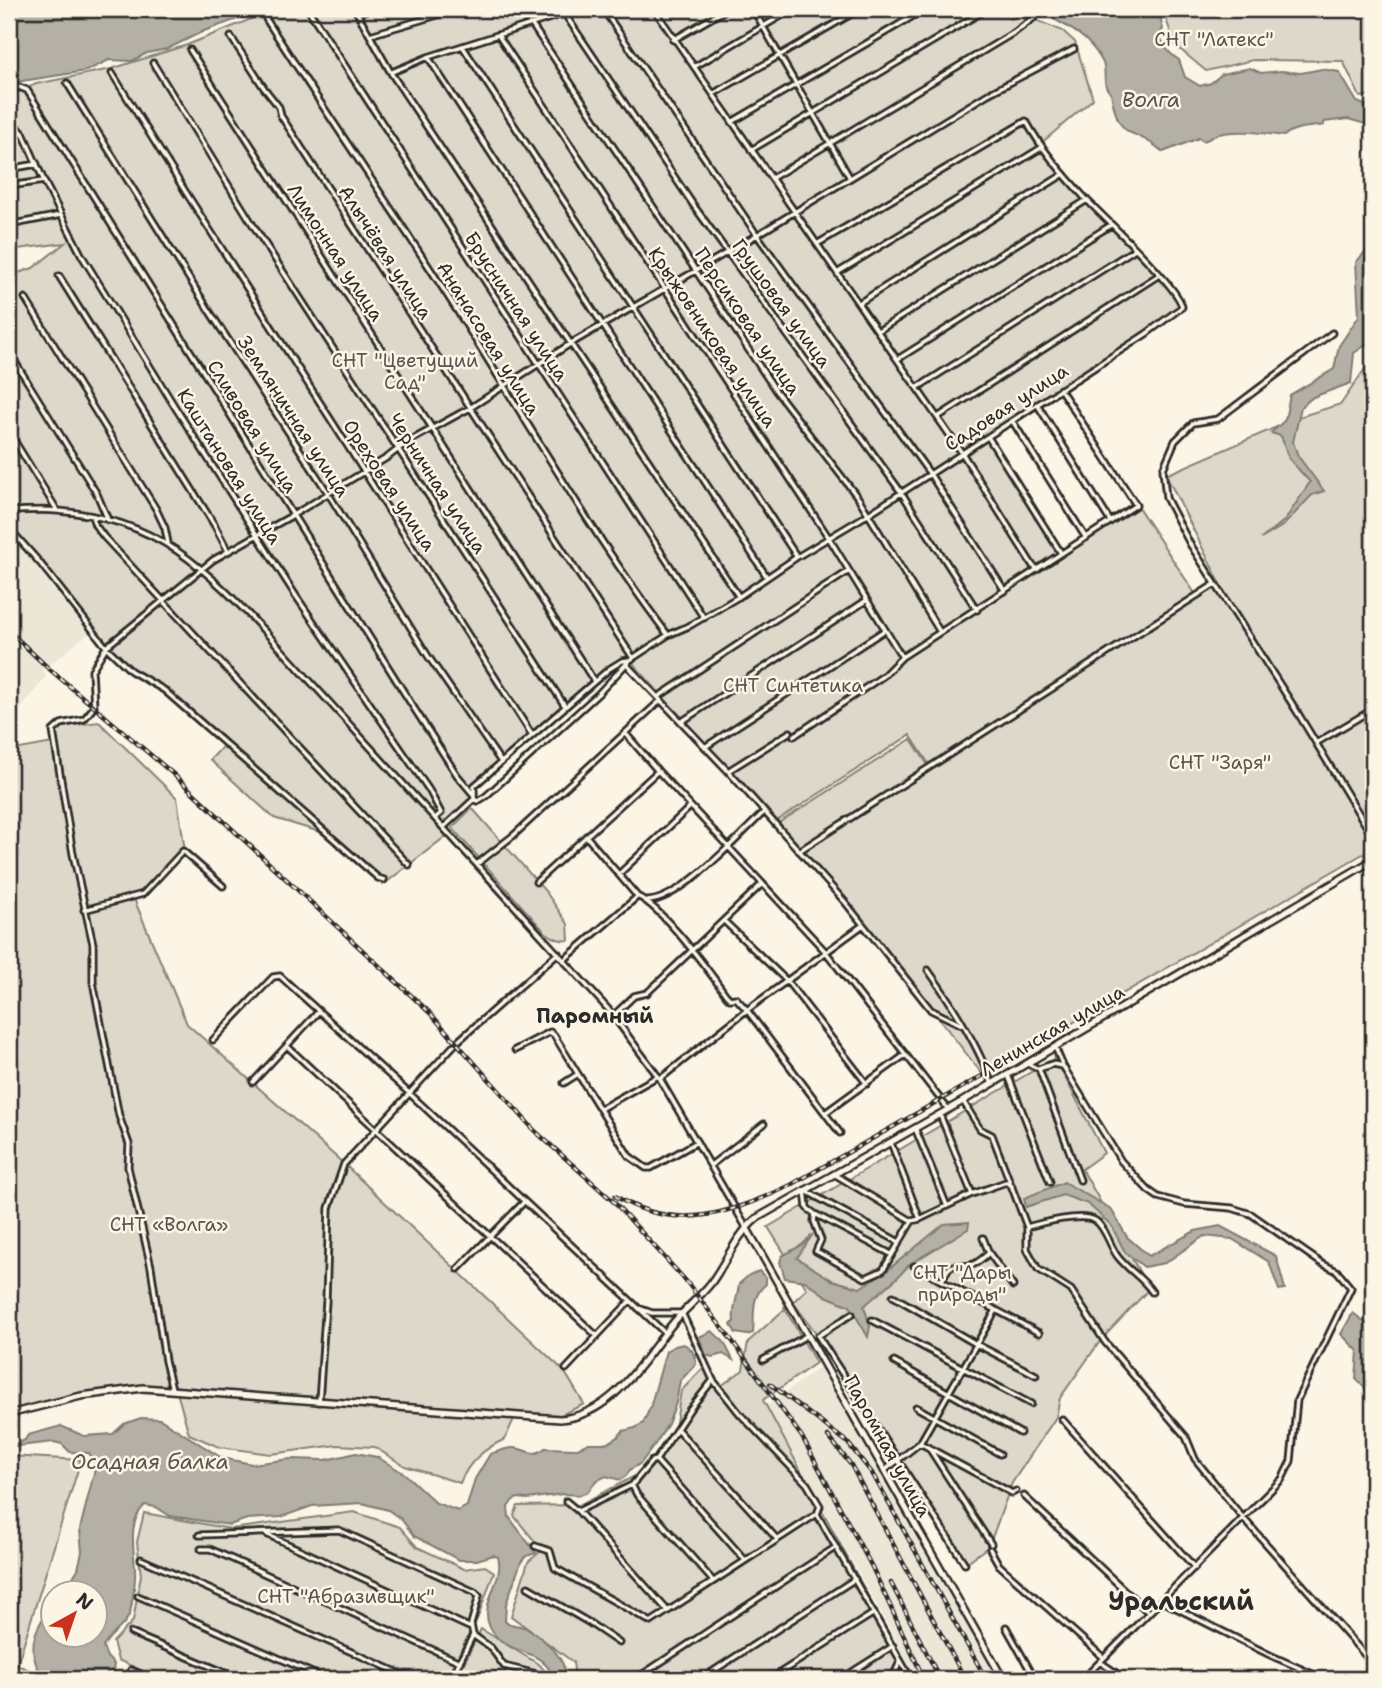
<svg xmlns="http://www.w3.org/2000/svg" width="1382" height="1688" font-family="'Shantell Sans',sans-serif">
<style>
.built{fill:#ece6d7}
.green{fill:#ded8ca;stroke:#84827a;stroke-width:2}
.water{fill:#b4b0a5;stroke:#7d7b74;stroke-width:2}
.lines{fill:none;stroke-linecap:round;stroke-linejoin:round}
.street-casing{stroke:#2b2b2b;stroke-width:9}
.secondary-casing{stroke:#2b2b2b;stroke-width:10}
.street{stroke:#fcf5e5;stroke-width:3.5}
.secondary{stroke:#fcf5e5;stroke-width:5}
.rail-casing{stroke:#2b2b2b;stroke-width:4.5}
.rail{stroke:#fcf5e5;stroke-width:2;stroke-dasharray:5;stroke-linecap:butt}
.labels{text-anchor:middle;stroke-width:5;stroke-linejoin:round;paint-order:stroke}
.park-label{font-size:19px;fill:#585653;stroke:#fcf5e5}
.street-label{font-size:19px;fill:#2b2b2b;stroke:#fcf5e5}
.water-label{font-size:21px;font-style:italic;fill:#545350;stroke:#fcf5e5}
.neighbourhood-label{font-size:21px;font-weight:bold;fill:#2b2b2b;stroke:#fcf5e5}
.district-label{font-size:26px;font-weight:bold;fill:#2b2b2b;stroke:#fcf5e5}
</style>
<rect width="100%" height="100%" fill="#fcf5e5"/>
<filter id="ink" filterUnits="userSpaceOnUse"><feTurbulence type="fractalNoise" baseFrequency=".0143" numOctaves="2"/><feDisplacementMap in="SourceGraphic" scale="14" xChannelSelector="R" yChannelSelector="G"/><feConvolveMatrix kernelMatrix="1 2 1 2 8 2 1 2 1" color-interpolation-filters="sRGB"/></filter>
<g filter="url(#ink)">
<path class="built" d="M9,532L89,633L43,670L46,676L20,710L9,718Z
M821,1366L998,1679H914L900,1648L767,1406Z"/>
<path class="green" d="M276,9H991L1011,19L1021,14L1063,31L1075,42L1093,99L1039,145L1181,302L1180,311L1093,366L991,436L1065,554L1138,507L1196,595L929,764L910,735L775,822L631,661L686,625L672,630L633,657L595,680L469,788L474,797L444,825L450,833L383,885L323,833L274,818L210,760L224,745L164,692L135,676L105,647L9,526V276L33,268L65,243L9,250V96L36,84L111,69L187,45Z
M1162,9H1373V95L1360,97L1343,61L1253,60L1206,71L1176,46Z
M1373,357V848L983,1075L862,920L777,824L911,739L930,768L1219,581L1166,475L1302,416L1341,404Z
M99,722L177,798L185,851L146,894L134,899L187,1024L344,1164L564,1371L584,1404L561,1415L516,1414L505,1439C484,1449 469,1461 460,1483L405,1466L374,1447L337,1445L271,1454L219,1447L189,1434L175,1385C115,1385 66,1396 9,1411V751L53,743L51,728Z
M472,808L546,892L568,924L569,940C560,942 552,937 545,932L452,828Z
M1055,1058L1104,1153L1082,1169L1149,1289L1101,1340L1060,1398L1056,1417L1012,1483L989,1546L962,1566L859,1390L792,1301L784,1307L816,1363L763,1400L903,1661L907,1679L575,1678L573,1662L511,1616L528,1562L542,1550L514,1516L518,1506L579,1505L639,1474L655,1459L675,1429L681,1391L703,1368L718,1388L743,1370L748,1342L807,1289L768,1227Z
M9,1456L81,1460L17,1665L32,1671L31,1679H9Z
M354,1512L400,1527L417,1547L464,1569L485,1566L494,1572L478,1617L446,1679H161L118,1660L113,1642L133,1621L141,1575L137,1542L144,1513L231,1529Z
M481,1629L540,1665L551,1679H456Z"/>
<path class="water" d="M9,9H265L204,31L167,49L147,53L132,61L109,60L86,71L22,81L9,85Z
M1001,9H1158L1163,29L1159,35C1165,47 1167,52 1179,60L1185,77L1200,86L1211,83L1222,74L1250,68L1261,73L1281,71L1301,73L1322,69L1339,72L1357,102L1373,108V126L1348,119L1324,122V125C1311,128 1294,126 1284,136C1264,133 1239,129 1219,134C1214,135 1209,140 1203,141L1199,138L1163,152C1131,124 1120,145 1111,93C1101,85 1107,73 1103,63C1099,55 1092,46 1086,40C1074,29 1038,8 1022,9C1012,9 1011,14 1001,9Z
M1373,234V340L1354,353L1351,383L1313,397L1301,407L1293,442L1298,456L1324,491L1312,495L1284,525L1261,539L1285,520L1310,482L1289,459L1281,436L1271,433L1285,420L1290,395L1334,369L1339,346L1359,316L1356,262L1367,250V237Z
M1064,1182L1111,1209L1127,1237L1149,1256L1195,1231L1220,1226L1276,1256L1285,1289L1279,1290L1269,1262L1232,1239L1204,1236L1165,1263L1144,1267L1125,1252L1111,1225L1088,1204L1063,1195L1026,1207L1024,1198Z
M969,1222L968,1229L910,1264L896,1279L864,1306L870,1326L868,1337L850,1306L826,1296L805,1281L785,1278L780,1262L782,1256L802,1245L813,1234L797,1258L832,1280L860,1288L889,1269L944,1224Z
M759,1271L766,1278V1284C750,1297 755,1314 753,1333L747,1335L736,1333L731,1325L734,1321C732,1308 738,1297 739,1284L749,1275Z
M1353,1313L1373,1328V1397L1356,1379L1358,1351L1341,1334Z
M712,1331L724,1342L733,1360L723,1354L712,1357L706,1355L699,1337Z
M683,1344C692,1347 695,1354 696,1364L680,1381L676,1403L668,1424L658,1440L641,1463L630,1470L626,1476L620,1480L606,1476L596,1481L588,1492L580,1495L563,1494L527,1499L518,1498L513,1500L508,1507L509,1517L536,1553L526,1556L521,1562L506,1604L505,1621C512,1627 519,1624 526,1628C545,1640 566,1656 566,1679H554C552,1675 550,1669 546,1665C532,1648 500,1653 489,1625C480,1601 505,1580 498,1557L493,1555L477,1560H459L414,1536L401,1519L388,1510L362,1503L312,1506L281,1517L247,1519L230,1525L170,1516L156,1507L145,1505C127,1522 134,1547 135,1569C136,1581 133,1596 131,1608C128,1627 110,1632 103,1647L107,1657L114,1664L112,1679H44C42,1673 38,1670 36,1664C28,1643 38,1622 52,1607V1636H94V1594L63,1593L78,1569L82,1552L80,1529L96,1465L89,1453L70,1452L62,1444L54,1442L9,1447L25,1440L28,1435L61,1426L84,1436L113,1434L124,1424L141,1418L160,1419L222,1458L252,1464L291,1459L326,1460L356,1453L377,1457L405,1474L436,1503L458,1511L467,1506L475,1479L490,1454C497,1452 505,1448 513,1448C526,1448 533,1459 545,1448L575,1449L589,1443H608L618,1437L623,1431L635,1428L643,1423L650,1408L666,1351L675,1346Z"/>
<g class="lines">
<defs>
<path id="street" d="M308,9L704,618
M355,9L391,73L739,597
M603,9L757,235L930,474L1005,591
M654,9L962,453L1033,566L1038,569
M753,9L850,178
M357,13L371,9
M564,13L694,206L901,492L977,610
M266,19C326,113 389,204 449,298C521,410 587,528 668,635
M532,25L776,391L859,499L940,632
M370,35L458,9
M498,35L829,538L902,657
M231,37L264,88L279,107L281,116L633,658
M673,40L727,9
M463,47L797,557
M190,50L594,681
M428,57L767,577
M153,63L258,233L565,706
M694,67L793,9
M392,72L428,57L579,9
M112,73L185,191L532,735
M67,83L210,312L328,493L428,656L501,762
M713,94L860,9
M9,96L15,89L19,87L27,90L410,702L457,775L473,794
M9,119L23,133L44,181L82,256L175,407L296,596L429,790L441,813L435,818
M732,122L917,14
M9,136L23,133
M751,150L987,9
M9,169L37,164
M772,178L1015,32L1035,17
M9,186L44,181
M9,225L61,215
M837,273L1041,148
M59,276L215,526L228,551
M25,298L156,509L165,528L168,543
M859,303L1064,174
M878,331L1087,200
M1332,333L1218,419L1193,423L1175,441L1163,469L1166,498L1190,544L1296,710L1373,837
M9,352L97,494L108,520
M898,359L1111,225
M917,388L1135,249
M1037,404L1110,521
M938,417L1159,275
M1013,422L1086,538
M9,432L57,510
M988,437L1061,553
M9,511C25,511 42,509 58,511C159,519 205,568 270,637L608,1009L660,1079L746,1227
M92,516L95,525L104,537L409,865
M9,528L40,563L106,647L131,671L164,690L378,878L384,880
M627,665L728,771L845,902L931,1010L962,1025
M658,697L849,571
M681,722L867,600
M626,734L658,771L825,951L948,1109
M794,736L883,676L902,657L1136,505L1060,389
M1316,743L1370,711L1373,712
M705,747L885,630
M728,771L790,732
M474,799L478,801L486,796L598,694L630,660L668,635L691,625L740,596L797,557L867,515L1146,334L1182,307C1180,288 1103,217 1085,198C1063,174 1042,150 1026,121L817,244
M444,827L474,799V786L609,669L622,661L630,660
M586,836L637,896C662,907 709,971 726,995L730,999L736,998L747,1010L840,1133
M799,851L1215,584
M477,864L514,835L661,700
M619,874L690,807
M536,882L658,771
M648,901C681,900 739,836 764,812
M84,910L143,894L183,851L223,886
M724,921L787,981L867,1084
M564,960L637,897
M928,970C953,1005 977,1043 992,1084
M613,1016L634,996L647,993L762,884
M213,1040L273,977L280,976L409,1093L665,1333
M287,1046L597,1336
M515,1050L550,1032L554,1035L578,1074
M1028,1064L1039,1069L1080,1180
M1063,1066L1121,1161L1148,1190L1158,1197L1184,1204L1232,1208L1251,1214L1321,1263L1337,1271L1351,1288L1297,1400L1291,1461L1282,1479L1083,1679
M1039,1069L1052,1064L1063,1066L1055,1047
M1008,1075L1050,1182
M660,1079L747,1010L863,925
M253,1082L319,1011
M564,1083L578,1074L629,1156L646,1168H651L697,1142
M963,1101L980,1129L992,1135L1027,1227V1249L1038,1269L1071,1290L1105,1342L1186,1437L1195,1459L1244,1519L1373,1664
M600,1109L658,1076
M825,1113L905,1055
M940,1115L972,1194
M915,1128L947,1206
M891,1143L920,1219
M711,1165L764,1124
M834,1174L912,1221
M805,1190L807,1208L815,1214L891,1254
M806,1191L899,1242
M815,1214L814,1221L821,1240L816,1251L865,1278L883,1270L912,1221L920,1219L972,1194L1006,1182L1012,1186
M1027,1227C1040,1223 1084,1212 1096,1221C1106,1228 1110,1247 1118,1257C1129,1271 1143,1278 1152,1292
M983,1238L989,1253
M914,1266L1039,1333
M458,1269L524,1202
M942,1281C952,1256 956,1271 974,1264C979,1262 984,1257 989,1253L1013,1286
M893,1296L976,1344L1036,1375
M638,1308L652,1313H682L713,1380L740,1414L807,1484L820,1506L817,1514L911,1679
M852,1314L818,1336L965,1564
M872,1320L1031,1404
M763,1360L808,1335
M894,1362L1020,1433
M566,1369L630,1301
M172,1389L165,1361L151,1267L128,1167L129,1144L119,1116L93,982V944L73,854L53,731L61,724L84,719L94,707L92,670L106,647L213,560L293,515L388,457L406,443L470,408L570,344L757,235L988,94L1074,49
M319,1402L326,1301L329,1208L344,1164L457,1042L558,953
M916,1407L1000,1454
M1062,1419L1195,1568
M677,1429L777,1539
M920,1443L1012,1493L1016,1491
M929,1448L991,1544
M656,1460L745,1560
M884,1471L920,1443L996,1310
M632,1485L637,1495L713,1581
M1024,1496L1149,1613
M566,1501L578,1511L668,1611
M578,1511L632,1485L652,1461L656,1460L690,1409L713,1380
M266,1534L471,1628
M199,1535L339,1530L475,1592L479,1596L471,1624L473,1635L491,1648L504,1666L541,1675L544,1679
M535,1546L550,1551L555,1568L651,1622L817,1514
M201,1549H210L460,1662
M990,1549L999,1565L1104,1658
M141,1559L413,1679
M528,1587L588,1622L619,1643
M138,1596L326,1679
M1162,1601L1270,1655L1324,1679
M1006,1627L1035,1679
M131,1633L240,1679
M1100,1662L1125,1679
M131,1670L152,1679
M640,1676L836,1547
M451,1679L473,1635
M701,1679L855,1579
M770,1679L874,1613
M841,1679L893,1646
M892,1679L900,1662"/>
<path id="secondary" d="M746,1227L1003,1679
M9,1414L81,1396L143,1388L560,1419C614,1415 643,1359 674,1322C686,1308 700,1297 711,1283C727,1261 736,1235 757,1218L963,1101L1373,860"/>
</defs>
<use href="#street" class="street-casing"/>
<use href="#secondary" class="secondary-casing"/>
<use href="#street" class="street"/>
<use href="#secondary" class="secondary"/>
<defs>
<path id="rail" d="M9,631L47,667L172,773L430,1013L535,1131L613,1201L686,1281L733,1342L802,1437L872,1567L924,1679
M615,1196C676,1233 731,1214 791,1185L1010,1060
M770,1384L847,1442L872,1473L986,1679
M828,1436L851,1465L965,1679
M891,1583L940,1679"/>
</defs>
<use href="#rail" class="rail-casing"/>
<use href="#rail" class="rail"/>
</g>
</g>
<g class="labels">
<g class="park-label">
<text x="1214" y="46">СНТ "Латекс"</text>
<text x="405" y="367">СНТ "Цветущий<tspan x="405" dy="22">Сад"</tspan></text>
<text x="793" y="692">СНТ Синтетика</text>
<text x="1220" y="769">СНТ "Заря"</text>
<text x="169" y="1231">СНТ «Волга»</text>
<text x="962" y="1279">СНТ "Дары<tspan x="962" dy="22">природы"</tspan></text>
<text x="346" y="1603">СНТ "Абразивщик"</text>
</g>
<g class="street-label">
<text transform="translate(336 252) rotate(57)" y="7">Лимонная улица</text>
<text transform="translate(386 252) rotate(57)" y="7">Алычёвая улица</text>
<text transform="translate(782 303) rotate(54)" y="7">Грушовая улица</text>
<text transform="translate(517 306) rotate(57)" y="7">Брусничная улица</text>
<text transform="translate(748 321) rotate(56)" y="7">Персиковая улица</text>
<text transform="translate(713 337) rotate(56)" y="7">Крыжовниковая улица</text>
<text transform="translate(489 338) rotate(58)" y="7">Ананасовая улица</text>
<text transform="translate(1006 407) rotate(-33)" y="7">Садовая улица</text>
<text transform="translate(294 416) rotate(57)" y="7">Земляничная улица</text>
<text transform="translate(253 426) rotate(58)" y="7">Сливовая улица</text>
<text transform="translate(230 466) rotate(58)" y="7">Каштановая улица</text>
<text transform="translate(438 483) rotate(57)" y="7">Черничная улица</text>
<text transform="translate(390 485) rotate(57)" y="7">Ореховая улица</text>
<text transform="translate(1052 1030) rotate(-30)" y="7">Ленинская улица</text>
<text transform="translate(888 1446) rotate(61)" y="7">Паромная улица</text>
</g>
<g class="water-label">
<text x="1151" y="107">Волга</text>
<text x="150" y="1469">Осадная балка</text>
</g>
<g class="neighbourhood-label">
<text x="595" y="1023">Паромный</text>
</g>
<g class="district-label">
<text x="1181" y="1610">Уральский</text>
</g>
</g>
<rect width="1382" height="1688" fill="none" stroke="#fcf5e5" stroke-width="35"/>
<rect x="18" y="18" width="1347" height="1653" fill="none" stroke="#2b2b2b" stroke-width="2.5" filter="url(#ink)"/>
<g transform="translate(74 1614) rotate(40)"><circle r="33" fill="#fcf5e5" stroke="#a8a49b" stroke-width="2"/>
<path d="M0-5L12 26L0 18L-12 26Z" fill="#c8321e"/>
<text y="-10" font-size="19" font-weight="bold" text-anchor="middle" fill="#2b2b2b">N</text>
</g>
</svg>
